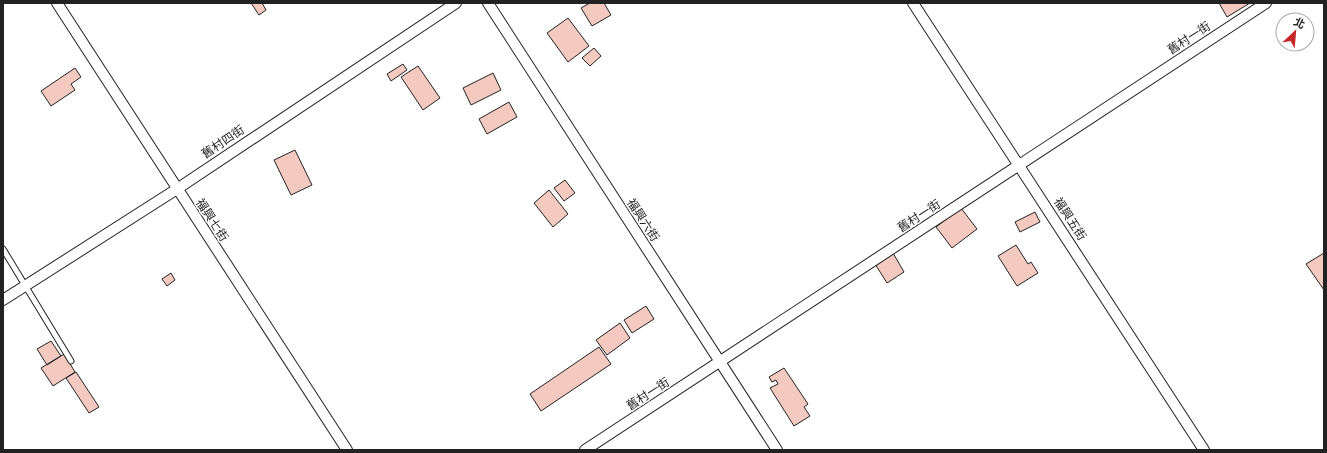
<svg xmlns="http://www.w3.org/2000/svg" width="1327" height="453" font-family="Jost,'Noto Sans TC',sans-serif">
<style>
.building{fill:#f3c9c0;stroke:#222}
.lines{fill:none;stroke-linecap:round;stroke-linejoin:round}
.service-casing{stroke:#222;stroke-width:7}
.minor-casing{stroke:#222;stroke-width:12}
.service{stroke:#fff;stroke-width:5}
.minor{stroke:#fff;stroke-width:10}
.labels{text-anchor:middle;stroke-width:3;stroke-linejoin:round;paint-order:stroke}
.street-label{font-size:12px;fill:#222;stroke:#fff}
</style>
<rect width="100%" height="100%" fill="#fff"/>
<path class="building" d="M251,3H262L266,10L259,15Z
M590,3H604L611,15L592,26L581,8Z
M1219,3H1250L1227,17Z
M568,18L589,46L568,62L547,33Z
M594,48L601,56L590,66L582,58Z
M403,64L407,70L391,81L387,74Z
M418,66L440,98L423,110L401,77Z
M75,68L81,77L71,84L75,90L51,106L41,91Z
M493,73L501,90L471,105L463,88Z
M509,102L517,117L487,134L479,119Z
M295,150L312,185L291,195L274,160Z
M565,180L575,193L564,201L554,188Z
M549,190L568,214L553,227L534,203Z
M961,208L977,229L952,248L936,227Z
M1035,212L1040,222L1020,232L1015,222Z
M1016,245L1028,264L1031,262L1038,273L1017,286L998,256Z
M893,253L904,272L887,283L875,264Z
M1324,253V290L1306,264Z
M171,273L175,280L167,286L162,279Z
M646,306L654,319L632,333L624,320Z
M620,323L630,338L607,355L596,340Z
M51,341L61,356L47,365L37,349Z
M599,347L611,364L541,411L530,394Z
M64,354L75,372L53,386L41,368Z
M784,368L808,404L804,407L810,416L794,426L770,388L778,384L776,380L772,382L769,377Z
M76,372L99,407L89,413L66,378Z"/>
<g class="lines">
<defs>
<path id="service" d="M3,249L71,361"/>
<path id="minor" d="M57,3L347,450
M488,3L777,450
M913,3L1204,450
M3,300L177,189L456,3
M585,450L1266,3"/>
</defs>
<use href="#service" class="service-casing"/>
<use href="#minor" class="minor-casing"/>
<use href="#service" class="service"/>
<use href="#minor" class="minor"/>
</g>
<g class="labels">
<g class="street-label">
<text transform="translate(1189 38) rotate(-33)" y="4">舊村一街</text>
<text transform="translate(223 142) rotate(-34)" y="4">舊村四街</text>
<text transform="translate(919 216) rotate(-33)" y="4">舊村一街</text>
<text transform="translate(1070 219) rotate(57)" y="4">福興五街</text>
<text transform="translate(212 220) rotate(57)" y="4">福興七街</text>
<text transform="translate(643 220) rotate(57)" y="4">福興六街</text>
<text transform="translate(648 394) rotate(-33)" y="4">舊村一街</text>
</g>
</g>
<rect width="1327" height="453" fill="none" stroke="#222222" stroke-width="8"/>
<g transform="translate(1295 32) rotate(26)"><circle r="19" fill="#ffffff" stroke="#a7a7a7"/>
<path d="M0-3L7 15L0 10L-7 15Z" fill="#c62828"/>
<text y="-6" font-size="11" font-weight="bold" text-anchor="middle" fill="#222222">北</text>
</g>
</svg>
